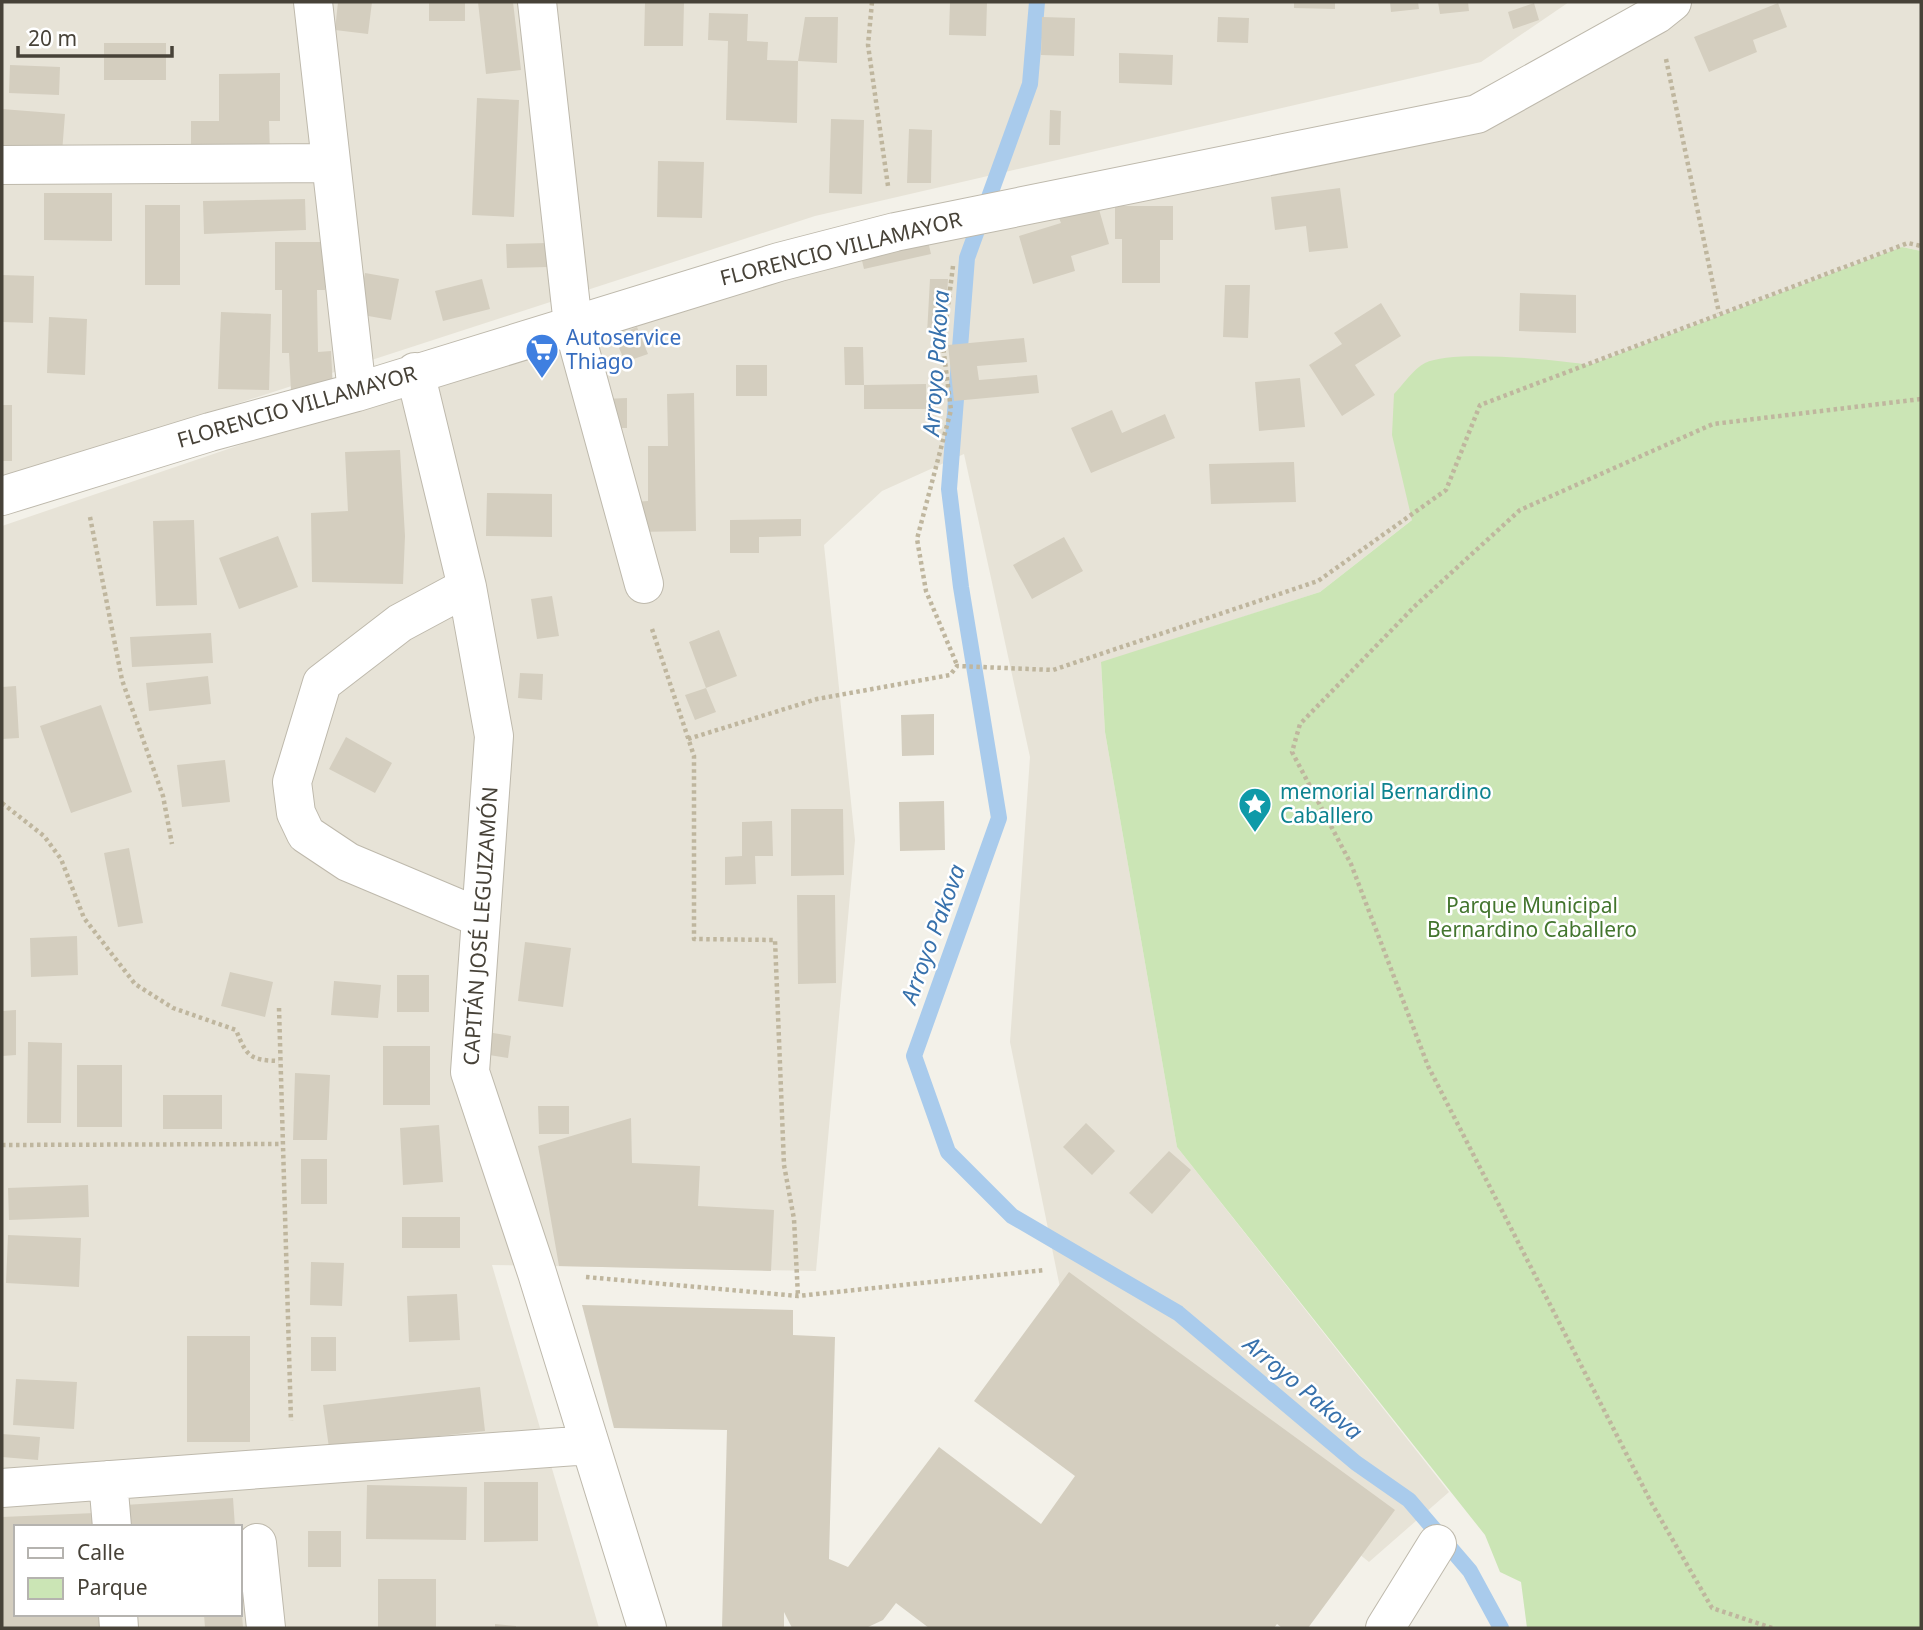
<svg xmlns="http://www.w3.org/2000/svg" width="1923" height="1630" font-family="'Noto Sans',sans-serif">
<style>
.residential{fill:#e7e3d7;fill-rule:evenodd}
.green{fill:#cbe5b5}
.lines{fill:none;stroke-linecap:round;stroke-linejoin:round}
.stream{stroke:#a9cbec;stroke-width:16}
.building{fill:#d4cebf}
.minor-casing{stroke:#beb9ac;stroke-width:40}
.path{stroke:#bfb69e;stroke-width:4.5;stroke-dasharray:3.5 3.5;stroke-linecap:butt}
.minor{stroke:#fff;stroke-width:38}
.labels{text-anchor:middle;stroke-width:5;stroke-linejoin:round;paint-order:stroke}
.street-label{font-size:21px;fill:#474238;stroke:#fff}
.shop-label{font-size:21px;fill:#366cbe;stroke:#fff;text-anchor:start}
.culture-label{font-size:21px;fill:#0d838f;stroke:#fff;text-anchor:start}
.park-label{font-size:21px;fill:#43752e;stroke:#fff}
.water-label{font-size:23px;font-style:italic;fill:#3771ac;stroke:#fff}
</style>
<rect width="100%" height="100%" fill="#f3f1e9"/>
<path class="residential" d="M2,2H1569L1481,62L815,216L2,480Z
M1651,2H1921V251L1902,247L1450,490L1320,592L1101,663L1105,732L1177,1147L1449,1492L1369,1562L1066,1317L1010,1042L1030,757L964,454L882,491L824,545L855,840L816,1271L492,1265L599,1628H2V526L442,376L787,269L1440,130ZM16,1527H240V1614H16Z"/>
<path class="green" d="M1902,247L1921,251V1628H1527L1521,1582L1500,1572L1485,1535L1177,1147L1105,732L1101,662L1320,592L1412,520L1392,435L1394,394C1403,385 1414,368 1425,363C1452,349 1558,360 1590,365Z"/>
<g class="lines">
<path class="stream" d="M1037,2L1030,84L967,258L949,489L961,587L999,818L914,1056L948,1152L1012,1216L1178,1313L1356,1463L1409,1500L1470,1571L1501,1628"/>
</g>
<path class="building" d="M338,2H372L368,34L335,30Z
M429,2H465V21H429Z
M478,2H513L521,70L486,74Z
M645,2H684L683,46H644Z
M950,2H987L986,36L949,35Z
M1294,2H1335V9L1294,8Z
M1390,2H1418L1419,9L1391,12Z
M1438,2H1468L1469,11L1440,14Z
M1534,3L1539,20L1513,29L1508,12Z
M1778,3L1787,27L1753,40L1757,52L1709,72L1694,37Z
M709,13L748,14L747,41L768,42L767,60L798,61L797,123L726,120L728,41L708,40Z
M805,17H838L837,63L798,61Z
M1042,17L1075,18L1074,56L1041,55Z
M1218,17L1249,18L1248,43L1217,42Z
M104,43H166V80H104Z
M1119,53L1173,55L1172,85L1119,83Z
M10,65L60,67L59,95L9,93Z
M280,73V121H269L270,154H191V121H219V74Z
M477,98L519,100L514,217L472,215Z
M2,109L65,114L62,153L2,147Z
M1050,110L1061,111L1060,145H1049Z
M831,119L864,120L862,194L829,193Z
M909,129L932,130L931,183H907Z
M658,161L704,162L702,218L657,217Z
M1340,188L1348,248L1309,252L1306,226L1275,230L1271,197Z
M44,193H112V241L44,240Z
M305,199L306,230L204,234L203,201Z
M145,205H180V285H145Z
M1098,206L1109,244L1071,256L1075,271L1033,284L1019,236L1061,223L1059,218Z
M1115,206H1173V240H1160V283H1122V239H1115Z
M925,228L931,254L864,269L858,244Z
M275,242H325V290H317L318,352L331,351L333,389L291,391L289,353H282V290H275Z
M547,243L548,267L507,268L506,244Z
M365,273L399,279L391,320L357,314Z
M2,275L34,276L33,323L2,322Z
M482,279L490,309L443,321L435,291Z
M930,279H948L945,335L927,334Z
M1225,285H1250L1248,338L1223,337Z
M1520,293L1576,295V333L1519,331Z
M1381,303L1401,336L1355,365L1375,395L1342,416L1309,365L1342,344L1334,333Z
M221,312L271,314L269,390L218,389Z
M49,317L87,319L85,375L47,373Z
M637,327L648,354L625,362L614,336Z
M1024,338L1027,362L977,366L979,380L1037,375L1039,393L954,401L948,345Z
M844,347H863L864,385H845Z
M736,365H767V396H736Z
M1300,378L1305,427L1259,431L1255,382Z
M926,384V409H864V385Z
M694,393L696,531L634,532L633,502L648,501V446H668L667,394Z
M627,398V428H605V399Z
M2,405H12V461H2Z
M1112,410L1122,433L1165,414L1175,438L1091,473L1071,428Z
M400,450L405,536L403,584L312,582L311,513L348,511L345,452Z
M1294,462L1296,502L1211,504L1209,464Z
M487,493L552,494V537L486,536Z
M801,519V536L759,537V553H730V520Z
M194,520L197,605L156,606L153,521Z
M278,536L298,587L239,609L219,558Z
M1064,537L1083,571L1032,599L1013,565Z
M552,596L559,636L537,639L531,599Z
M719,630L737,676L706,688L689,642Z
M211,633L213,663L132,667L130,637Z
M520,673L543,674L542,700L518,698Z
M208,676L211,704L149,711L146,683Z
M16,686L19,738L2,739V687Z
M706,688L716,712L695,720L685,695Z
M101,705L132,792L71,813L40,726Z
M934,714V755L902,756L901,715Z
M346,737L392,763L375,793L329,769Z
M225,760L230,802L182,807L177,765Z
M944,801L945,850L900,851L899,802Z
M791,809H843L844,875L791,876Z
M772,821L773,856H755L756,884L725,885V857L742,856V822Z
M129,848L143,923L118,927L104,853Z
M797,895H835L836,983L798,984Z
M77,936L78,975L31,977L30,938Z
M525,942L571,948L563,1007L518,1001Z
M230,972L273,982L265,1017L221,1006Z
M397,975H429V1012H397Z
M334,981L381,985L378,1018L331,1015Z
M16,1010V1055L2,1056V1011Z
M487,1032L511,1036L508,1058L483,1054Z
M28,1042L62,1043L61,1123H27Z
M383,1046H430V1105H383Z
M77,1065H122V1127H77Z
M295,1073L330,1075L327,1140H293Z
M163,1095H222V1129H163Z
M538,1106H569V1134H539Z
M631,1118L632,1163L700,1166L698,1206L774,1210L771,1271L559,1266L538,1146Z
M1086,1123L1115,1151L1092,1175L1063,1147Z
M439,1125L443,1182L403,1185L400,1128Z
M1169,1151L1191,1170L1152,1214L1129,1193Z
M301,1159H327V1204H301Z
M88,1185L89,1217L9,1220L8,1188Z
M402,1217H460V1248H402Z
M8,1235L81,1238L79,1287L6,1283Z
M311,1262L344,1263L342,1306L310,1305Z
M1069,1272L1395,1510L1308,1628H1282L1277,1624L1274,1628H929L896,1603L883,1620L866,1628H792L784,1612V1628H722L727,1430L614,1428L582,1305L793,1310V1335L835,1337L829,1559L848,1567L939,1447L1041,1524L1075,1476L974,1401Z
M457,1294L460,1340L409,1342L407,1296Z
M187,1336H250V1442H187Z
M311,1337H336V1371H311Z
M16,1379L77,1382L74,1429L13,1425Z
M480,1387L485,1431L329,1448L323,1405Z
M2,1434L40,1437L38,1460L2,1457Z
M484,1482H538V1541L484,1542Z
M367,1485L467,1487L466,1540L366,1539Z
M233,1498L235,1527H127L125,1505Z
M95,1513L96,1527H16V1614H101V1628H3L2,1517Z
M308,1531H341V1567H308Z
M378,1579H436V1628H378Z
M204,1614H242L243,1628H205Z
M495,1624L516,1626V1628H495Z"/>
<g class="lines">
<defs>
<path id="minor" d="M313,2L357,392
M537,2L573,325L644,584
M2,165L330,163
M415,372L467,587L494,736L470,1072L537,1273L647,1628
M2,496L210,432L357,392L779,262L895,232L1477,114L1657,14L1672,2
M467,587L400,623L322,683L292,782L296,813L306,834L348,862L481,918
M108,1480L112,1527
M2,1488L590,1445
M257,1543L266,1628
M118,1614L119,1628
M1385,1628L1437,1544"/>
</defs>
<use href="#minor" class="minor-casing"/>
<path class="path" d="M872,2L868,45L888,186
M1666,59L1719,313
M953,266L943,346L951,410L917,539L926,591L957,665
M90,517L122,680L163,796L172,844
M652,629L694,756V939L775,940L784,1165L794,1219L798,1296
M688,739L817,699L950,675L957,666L1053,670L1318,581L1446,490L1480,405L1908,243L1921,246
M2,803L44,836L61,859L84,918L135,984L173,1008L236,1030C247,1057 250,1060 279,1061
M279,1008L291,1421
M2,1145L280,1144
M586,1277L798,1296L1045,1270
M1772,1628L1712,1608L1652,1504L1428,1066L1351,864L1292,752L1300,724L1416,605L1520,510L1713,424L1921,399"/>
<use href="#minor" class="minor"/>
</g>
<defs>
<symbol id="supermarket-pin" viewBox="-11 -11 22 30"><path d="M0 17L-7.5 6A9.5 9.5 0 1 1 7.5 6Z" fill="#3f7fe0" stroke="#fff"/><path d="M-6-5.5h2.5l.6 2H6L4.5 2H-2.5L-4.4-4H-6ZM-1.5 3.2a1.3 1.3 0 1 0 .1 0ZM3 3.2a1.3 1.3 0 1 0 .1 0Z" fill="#fff"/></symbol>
<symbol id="sight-pin" viewBox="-11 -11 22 30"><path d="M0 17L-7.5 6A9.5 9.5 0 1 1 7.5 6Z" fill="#0f9aa8" stroke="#fff"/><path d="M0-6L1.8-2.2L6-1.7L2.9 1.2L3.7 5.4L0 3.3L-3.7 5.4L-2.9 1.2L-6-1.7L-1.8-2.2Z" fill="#fff"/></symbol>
</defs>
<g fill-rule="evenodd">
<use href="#supermarket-pin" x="523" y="331" width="38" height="52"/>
<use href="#sight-pin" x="1236" y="785" width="38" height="52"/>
</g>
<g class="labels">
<g class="street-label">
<text transform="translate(841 249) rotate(-14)" y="7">FLORENCIO VILLAMAYOR</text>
<text transform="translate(297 407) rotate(-16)" y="7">FLORENCIO VILLAMAYOR</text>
<text transform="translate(481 926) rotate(-86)" y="7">CAPITÁN JOSÉ LEGUIZAMÓN</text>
</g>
<g class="shop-label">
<text x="566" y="345">Autoservice<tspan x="566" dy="24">Thiago</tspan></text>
</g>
<g class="culture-label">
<text x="1280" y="799">memorial Bernardino<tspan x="1280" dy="24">Caballero</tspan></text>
</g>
<g class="park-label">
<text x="1532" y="913">Parque Municipal<tspan x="1532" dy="24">Bernardino Caballero</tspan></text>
</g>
<g class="water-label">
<text transform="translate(936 363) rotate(-86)" y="8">Arroyo Pakova</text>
<text transform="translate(933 934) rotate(-70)" y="8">Arroyo Pakova</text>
<text transform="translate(1303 1388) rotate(40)" y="8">Arroyo Pakova</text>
</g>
</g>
<rect width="1923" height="1630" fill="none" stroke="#474238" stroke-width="7"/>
<rect x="14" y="1525" width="228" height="91" fill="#ffffff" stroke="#b5b3af" stroke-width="2"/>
<rect x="28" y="1548" width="35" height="10" fill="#ffffff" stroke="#b5b3af" stroke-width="2"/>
<text x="77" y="1560" font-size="21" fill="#474238">Calle</text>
<rect x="28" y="1578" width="35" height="21" fill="#cbe5b5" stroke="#b5b3af" stroke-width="2"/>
<text x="77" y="1595" font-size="21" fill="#474238">Parque</text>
<path d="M18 46v10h154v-10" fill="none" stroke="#474238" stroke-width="3.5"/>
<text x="28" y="46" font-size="21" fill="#474238" stroke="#ffffff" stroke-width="5" paint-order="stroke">20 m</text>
</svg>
